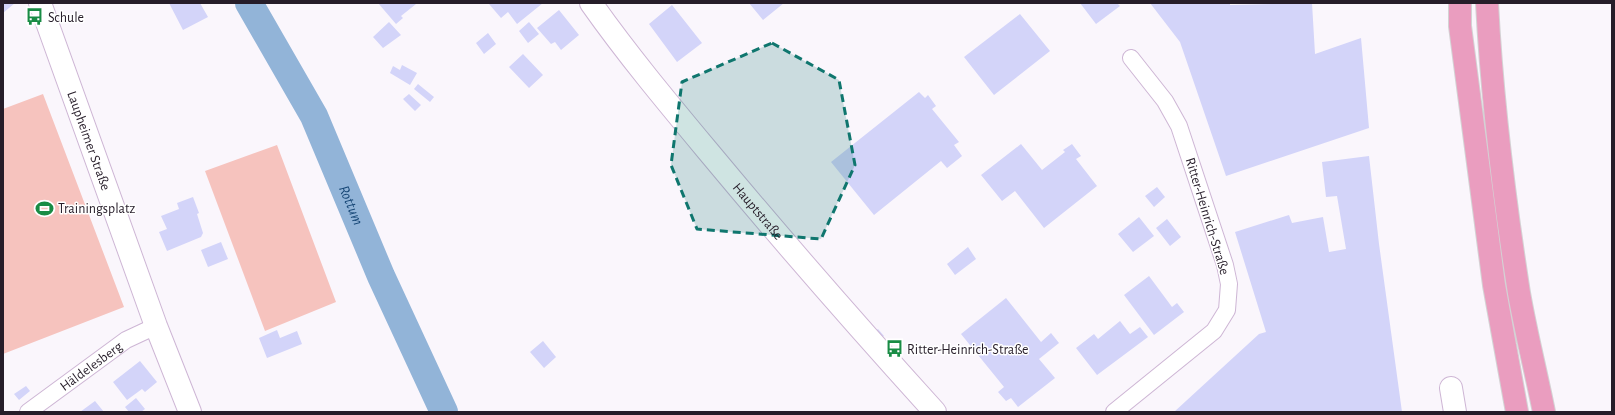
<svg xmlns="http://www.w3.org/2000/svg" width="1615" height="415" font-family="'Alegreya Sans',sans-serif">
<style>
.green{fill:#f6c3be}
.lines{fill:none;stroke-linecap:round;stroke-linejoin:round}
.river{stroke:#92b4d8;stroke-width:28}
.building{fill:#d3d4f9}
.street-casing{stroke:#ceb6d5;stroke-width:18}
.secondary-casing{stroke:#ceb6d5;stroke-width:24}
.highway-casing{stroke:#d4d2d4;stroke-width:24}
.street{stroke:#fff;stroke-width:16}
.secondary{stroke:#fff;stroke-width:22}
.highway{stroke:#ea9dbf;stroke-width:22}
.marked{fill:#0f766e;fill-opacity:0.2;stroke:#0f766e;stroke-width:3;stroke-dasharray:8 5;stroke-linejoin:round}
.labels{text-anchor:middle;stroke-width:3;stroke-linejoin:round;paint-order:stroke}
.poi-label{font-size:14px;fill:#261d29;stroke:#fff;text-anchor:start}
.street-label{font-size:14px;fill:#261d29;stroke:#fff}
.water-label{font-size:15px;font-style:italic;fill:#174776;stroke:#fff}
</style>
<rect width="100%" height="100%" fill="#faf6fc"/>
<path class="green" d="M43,94L124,307L3,354V109Z
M277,145L336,302L265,331L205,171Z"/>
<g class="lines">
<path class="river" id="s1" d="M249,3L314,116L381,276L444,412"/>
</g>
<path class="building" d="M3,3H15L3,13Z
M169,3H200L208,17L183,30Z
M378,3H415L416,4L401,16L403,18L396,24Z
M490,3H543L517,24L508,12L501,18L489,4Z
M749,3H784L763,20Z
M1080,3H1117L1120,6L1096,24Z
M1150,3H1230V5L1312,3L1315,54L1361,38L1369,128L1226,176L1180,42Z
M672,5L702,43L677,62L649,24Z
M559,10L579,35L561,50L555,42L551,44L537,28Z
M1020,14L1050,51L994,95L964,57Z
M389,22L401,35L383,48L373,37Z
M529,22L539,34L528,43L519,31Z
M488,33L496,44L484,54L476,43Z
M523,54L543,75L529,88L509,67Z
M402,65L417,73L410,85L390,73L393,66L400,70Z
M418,84L434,97L430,102L414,89Z
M919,92L925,98L928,95L936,106L932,109L959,142L954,145L962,156L947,168L941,161L874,215L831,162Z
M409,94L421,105L415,111L403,99Z
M1021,144L1042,170L1065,152L1063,150L1072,144L1081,156L1076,159L1097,186L1044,228L1015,191L1002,201L981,175Z
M1369,156L1379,244L1402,412H1174L1259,334L1266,332L1235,232L1289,215L1292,223L1323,217L1329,252L1346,249L1337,196L1326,197L1322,162Z
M1157,187L1165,197L1154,207L1145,196Z
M193,197L199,213L197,214L203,233L201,237L167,251L159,232L167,229L161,216L179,209L177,203Z
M1139,217L1154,236L1133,252L1118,234Z
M1167,219L1181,237L1170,246L1156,228Z
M221,242L228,259L208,267L201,250Z
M968,247L976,259L955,275L947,264Z
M1149,276L1172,307L1177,303L1184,312L1154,335L1124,295Z
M1006,298L1041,342L1051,333L1059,343L1039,359L1055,378L1018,407L1011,398L1006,401L998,392L1004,387L961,334Z
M1120,321L1130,334L1140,327L1148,337L1097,375L1076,348L1094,334L1098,339Z
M878,329L884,336L879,340L873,333Z
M277,330L280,338L297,331L302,344L267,358L259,338Z
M543,341L556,357L544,368L530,352Z
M140,361L157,382L145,392L142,389L127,400L113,382Z
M26,386L30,391L19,400L14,394Z
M136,398L145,409L141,412H129L125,407Z
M95,401L104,412H80Z"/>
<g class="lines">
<defs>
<g id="street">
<path id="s2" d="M28,412L126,340L156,326"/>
<path d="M1114,412L1214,331L1227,310L1229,284L1225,265L1179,126L1165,101L1131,58"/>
</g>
<g id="secondary">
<path id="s3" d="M40,3L156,326L190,412"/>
<path id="s4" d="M591,3C627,54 667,102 707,150C781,239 857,326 935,412"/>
<path d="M1451,388L1455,412"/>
</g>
<path id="highway" d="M1460,3V26L1494,285L1517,412
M1487,3C1492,100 1504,197 1519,293C1526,333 1536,372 1544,412"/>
</defs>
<use href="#street" class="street-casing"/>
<use href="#secondary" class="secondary-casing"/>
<use href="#highway" class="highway-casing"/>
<use href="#street" class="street"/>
<use href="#secondary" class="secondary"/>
<use href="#highway" class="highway"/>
</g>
<path class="marked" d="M772,43L839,80L855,165L821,239L697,229L671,165L682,82Z"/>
<defs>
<symbol id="bus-bare" viewBox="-9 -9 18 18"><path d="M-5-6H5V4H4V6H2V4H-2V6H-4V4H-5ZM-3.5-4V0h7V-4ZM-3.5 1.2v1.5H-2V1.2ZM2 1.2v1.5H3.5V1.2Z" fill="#198c45" stroke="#fff" stroke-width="2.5" paint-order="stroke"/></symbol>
<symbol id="stadium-bare" viewBox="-9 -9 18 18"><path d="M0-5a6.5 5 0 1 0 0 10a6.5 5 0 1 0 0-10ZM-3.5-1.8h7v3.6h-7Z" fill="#198c45" stroke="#fff" stroke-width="2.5" paint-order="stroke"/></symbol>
</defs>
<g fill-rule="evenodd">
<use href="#bus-bare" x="22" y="4" width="25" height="25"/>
<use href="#stadium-bare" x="32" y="196" width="25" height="25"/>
<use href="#bus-bare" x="882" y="336" width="25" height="25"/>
</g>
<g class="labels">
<g class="poi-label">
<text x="48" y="22">Schule</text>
<text x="58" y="213">Trainingsplatz</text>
<text x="907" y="354">Ritter-Heinrich-Straße</text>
</g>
<g class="street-label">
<text dy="5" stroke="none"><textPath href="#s3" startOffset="146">Laupheimer Straße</textPath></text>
<text dy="5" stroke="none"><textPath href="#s4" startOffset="267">Hauptstraße</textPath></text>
<text transform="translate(1208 216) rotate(73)" y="5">Ritter-Heinrich-Straße</text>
<text dy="5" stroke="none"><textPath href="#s2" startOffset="78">Häldelesberg</textPath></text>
</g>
<g class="water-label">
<text dy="5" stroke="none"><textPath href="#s1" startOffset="227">Rottum</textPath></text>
</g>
</g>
<rect width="1615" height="415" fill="none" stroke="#261d29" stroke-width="8"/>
</svg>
